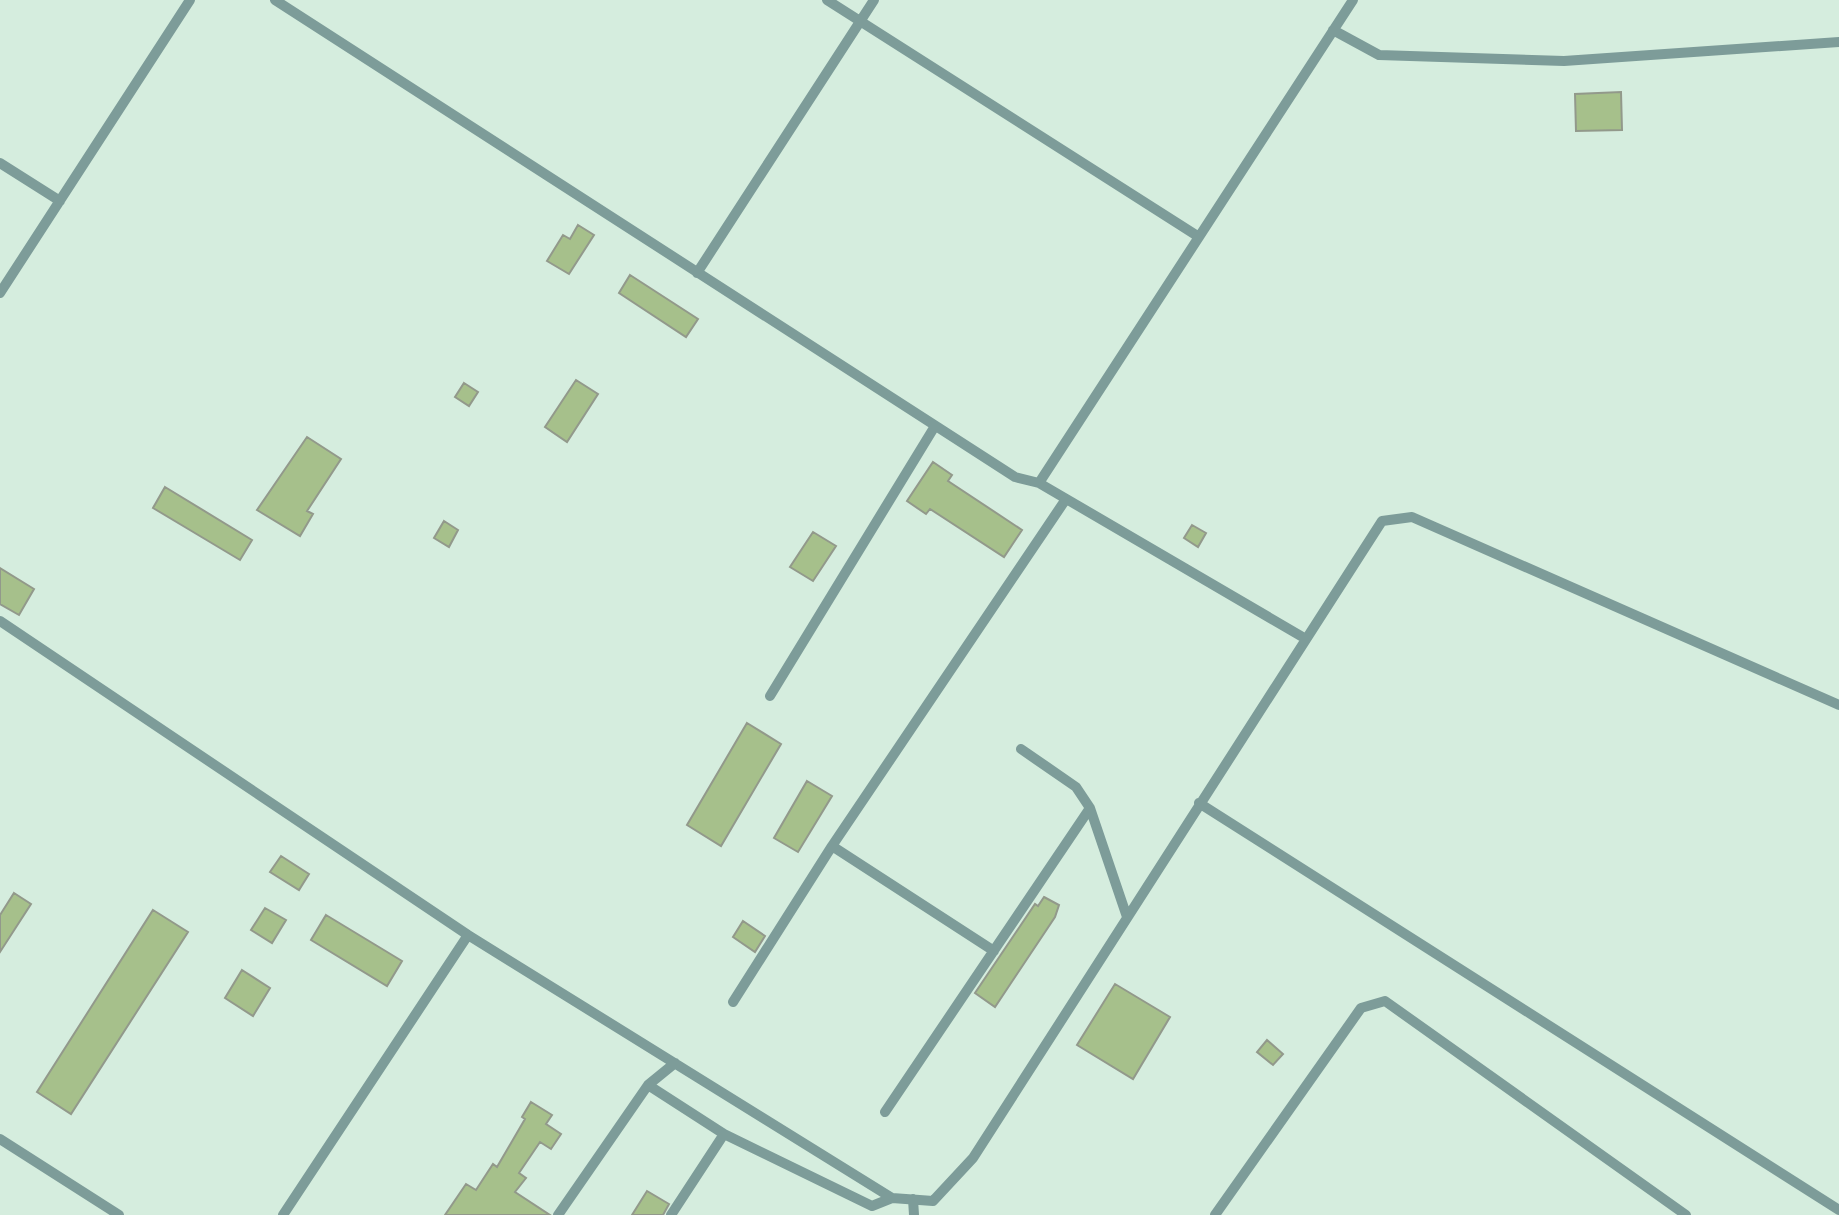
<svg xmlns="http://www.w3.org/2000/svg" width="1839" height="1215" font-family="'Public Sans',sans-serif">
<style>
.built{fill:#d5edde}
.building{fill:#a6c08b;stroke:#92998b;stroke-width:2}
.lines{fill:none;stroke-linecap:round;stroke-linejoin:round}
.lane{stroke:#7d9c99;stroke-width:10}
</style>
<rect width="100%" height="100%" fill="#e4f4ea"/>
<path class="built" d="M0,0H1839V1215H0Z"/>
<path class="building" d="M1621,92L1622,130L1576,131L1575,94Z
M578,225L594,235L569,274L547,261L563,235L570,239Z
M630,275L698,319L686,337L619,293Z
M576,380L598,394L567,442L545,427Z
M464,383L478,392L469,406L455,397Z
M307,437L341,459L307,511L313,514L300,536L257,510Z
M933,462L952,475L948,481L1022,530L1004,557L930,509L926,514L907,501Z
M165,487L252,540L240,560L153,508Z
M444,521L458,530L449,547L434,538Z
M1192,525L1206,533L1198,547L1184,538Z
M813,532L836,546L813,581L790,567Z
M0,568L34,589L19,615L0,604Z
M747,723L781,744L721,846L687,825Z
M807,781L832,796L798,852L774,838Z
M281,856L309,874L299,890L270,872Z
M14,893L31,904L0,952V915Z
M1044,897L1059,905L1055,917L995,1007L975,993L1035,904L1038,906Z
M265,908L286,920L272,943L251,930Z
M153,910L188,932L71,1114L37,1092Z
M326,915L402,961L387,986L311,940Z
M743,921L765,936L755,952L733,937Z
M242,970L270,988L253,1016L225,998Z
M1115,984L1170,1017L1133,1079L1077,1045Z
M1267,1040L1283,1054L1273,1065L1257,1052Z
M531,1102L552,1115L546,1124L561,1134L551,1149L540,1142L519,1173L526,1178L515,1192L550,1215H445L466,1184L476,1190L493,1164L497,1167L525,1119L522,1117Z
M647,1191L669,1204L663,1215H632Z"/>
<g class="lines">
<path class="lane" d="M275,0L1015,477L1039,483
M827,0L1199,237
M1333,30L1379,55L1564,61L1839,42
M0,163L60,201
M697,273L874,0
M0,293L190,0
M0,621L468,935L892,1198L933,1201L973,1158L1382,521L1412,517L1839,705
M1306,639L1039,483L1353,0
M770,696L935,426
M1021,749L1076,787L1090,808L1127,917
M1199,803L1839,1210
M832,846L994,951
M733,1002L832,846L1066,499
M648,1085L724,1134
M885,1112L1090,808
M0,1139L119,1215
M913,1199L914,1215
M283,1215L468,935
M558,1215L648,1085L675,1063
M671,1215L724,1134L872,1206L892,1198
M1215,1215L1361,1008L1385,1001L1686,1215"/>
</g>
</svg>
